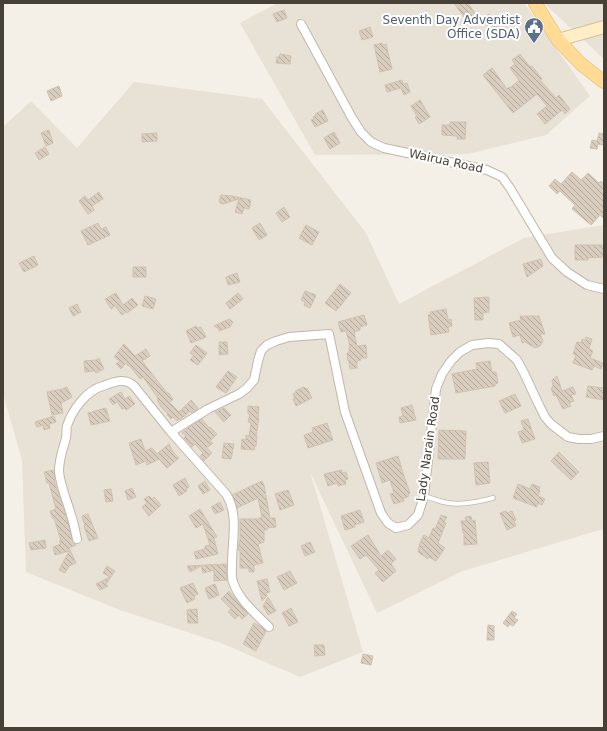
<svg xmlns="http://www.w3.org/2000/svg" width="607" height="731" font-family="'DejaVu Sans',sans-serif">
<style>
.residential{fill:#e8e1d5}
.building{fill:url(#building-back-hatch);stroke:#d1c2b0}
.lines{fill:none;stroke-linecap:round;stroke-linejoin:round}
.service-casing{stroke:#c0b7aa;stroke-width:5.5}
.minor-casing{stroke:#c0b7aa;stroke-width:10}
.secondary-casing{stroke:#d5c197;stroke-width:14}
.primary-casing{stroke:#e6b864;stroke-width:14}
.service{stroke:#fff;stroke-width:4}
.minor{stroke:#fff;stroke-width:8}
.secondary{stroke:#ffeec6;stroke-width:12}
.primary{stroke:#ffdb95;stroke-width:13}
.labels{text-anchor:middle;stroke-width:4;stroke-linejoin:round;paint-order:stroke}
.service-label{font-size:12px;fill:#4e5e75;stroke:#fff;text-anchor:end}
.street-label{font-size:12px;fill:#474036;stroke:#fff}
</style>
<defs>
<pattern id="building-back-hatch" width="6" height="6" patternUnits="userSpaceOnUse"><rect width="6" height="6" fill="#d9cdbf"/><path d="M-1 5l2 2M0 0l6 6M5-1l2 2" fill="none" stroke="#b2a89c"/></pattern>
</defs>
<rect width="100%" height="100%" fill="#f4efe7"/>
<path class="residential" d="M278,3H524L590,96L546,135L468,154L315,155L240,23Z
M545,3H604V59L545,4Z
M134,82L262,99L366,233L399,304L524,238L604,225V529H603L463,571L377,613L310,472L363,652L300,677L221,643L120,610L26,572L22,460L3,394V127L31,101L77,148Z"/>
<path class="building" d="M454,3H468L476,15L467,21Z
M284,10L287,18L277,22L273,14Z
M489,14L501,30L491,37L487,32L490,30L482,19Z
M370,27L373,37L362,40L359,31Z
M382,43L383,45L386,44L392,69L380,72L374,45Z
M280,54L291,56L290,64L276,63L277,57H279Z
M520,54L530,67L532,66L542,79L540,80L556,98L559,95L570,109L565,114L562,110L545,124L537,114L547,106L537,94L513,113L483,75L492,68L507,89L509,87L510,88L519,80L510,68L515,64L512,60Z
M402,80L403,84L407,83L410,92L404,95L401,88L387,92L385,85Z
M59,86L62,96L51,101L47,91Z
M420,100L430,117L419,124L415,117L417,116L411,106Z
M323,110L328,121L315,127L311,120L314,119L313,117L316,115L315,114Z
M450,122H466L465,139H457V136L442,135V125H450Z
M49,130L53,143L46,146L41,133Z
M334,132L340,143L330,149L324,138Z
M157,133V141L142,142V134Z
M599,133L604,134L603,145L598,144L597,149L590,148L592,140L597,141Z
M45,147L49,154L39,160L35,153Z
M572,172L581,180L588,173L599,183L601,181L604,184V188L601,191L604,193V219L600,215L591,225L572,209L575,205L560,191L557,194L549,186L555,179L561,184Z
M99,192L103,199L92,206L94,210L88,214L79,201L85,196L88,200Z
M221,195L232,196L251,200L249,209L244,208L242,214L235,212L239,199L223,204L220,203L219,200Z
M284,207L290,217L282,222L276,213Z
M98,223L101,229L106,227L110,235L88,245L81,231Z
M260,223L267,235L259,240L252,228Z
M306,225L319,232L312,245L299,238Z
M575,245H604V257L588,258V260H575Z
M34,256L38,265L24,272L19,263Z
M541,259L543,266L527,277L523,264Z
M133,267H146V277H133Z
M237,273L240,282L228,285L226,277Z
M340,284L351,293L336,311L325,303Z
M305,291L316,295L310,308L304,305L305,302L301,300Z
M116,293L123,305L132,298L138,305L127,313L126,312L122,315L115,306L111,309L105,299Z
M238,293L243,299L230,309L226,303Z
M145,296L156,299L153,309L142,306Z
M489,297V312L483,313V320H475L474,298Z
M77,304L81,312L73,316L69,308Z
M446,309L448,320L451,319L452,326L448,327L449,332L431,335L428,315L431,314L430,312Z
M364,315L367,325L360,327V330L354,332L357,346L366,345L367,358H360L361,360L357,361V368L350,369L349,361H348L347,353H349V346H350L346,331L341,332L338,322Z
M520,316H539L545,334H540L543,341L540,346L535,348L525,342L522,343L520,335L513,337L509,323L521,320Z
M229,319L233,322L230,327L219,331V329L214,326Z
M196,326L197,328L201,327L206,337L191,343L186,331Z
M586,337L592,339L589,349L593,351L590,358L603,363L601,369L594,366L592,370L573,363L576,355L573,354L577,342L581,343L582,339L585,340Z
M219,342H227L228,354L219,355Z
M124,344L135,356L146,349L150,356L142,361L167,393H169L173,400L169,402L179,412L191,400L198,408L192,413L190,411L180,420L179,419L177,421L173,417L171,419L167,415L168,414L161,407L157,399L158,398L143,377L140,379L129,365L128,366L126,363L121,369L116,364L120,361L114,357Z
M196,345L207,353L198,365L190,360L194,355L190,353Z
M99,358L104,369L96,373L95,371L85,372L84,361L96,360Z
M490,361L492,372H496L498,383L495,384V386L456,393L452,374L477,369L476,363Z
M228,371L237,377L226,393L216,387Z
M557,376L562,391L573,387L576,394L571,395L574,401L569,403L571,406L563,409L556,395L554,396L551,388L553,387L552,380Z
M588,386L604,388V400L586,397Z
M67,387L72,397L61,403L63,413L52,415L47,392L62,389Z
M304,387L306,389L307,388L312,398L296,406L293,399H295L293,394L296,392L295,391Z
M121,392L125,399L129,396L135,404L126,410L125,408L122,409L117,402L113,405L109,399Z
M515,394L521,406L505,413L499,401Z
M412,405L416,420L400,423L399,417L403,416L401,408Z
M248,406L259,407L258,418H259L256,436H257L256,446H255L254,450L241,449L242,439L246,440V435L249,436L251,423L248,422L250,414H248Z
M106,408L110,421L91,425L88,413Z
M224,408L231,415L224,422L215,412Z
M54,416L56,422L49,424L50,428L44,430L43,425L37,427L35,422Z
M202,419L209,428L210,427L217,434L210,441L213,443L207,448L212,453L204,461L200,456L203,453L195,444L192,447L184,438L186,436L182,433L189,427Z
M528,419L535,439L522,443L518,432L524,430L521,421Z
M327,423L333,440L308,448L304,435L313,432L312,428Z
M439,430L466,431L465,459H438Z
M141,439L145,451L152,448L157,454L169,444L173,452L179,458L167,468L159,459L147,465L146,463L149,460L136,465L129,443Z
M224,443L234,444L231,459L222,458Z
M559,452L579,472L571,480L551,461Z
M398,456L404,476L410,493L408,494L409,496L403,499L404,501L394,504L390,494L394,493L390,480L382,483L376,463Z
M488,462L490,483L476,485L474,463Z
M54,470L55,484L68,522L72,540L76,545L69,548L76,563L69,566L65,573L59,570L69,551L55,555L53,547L61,544L59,541H61L54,518L53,519L50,511L56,509L49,483H47L44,472Z
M342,470V473L346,472L348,479L345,480L346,484L338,486L337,483L328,486L324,474Z
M185,478L189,487L186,489L187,491L179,496L173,485Z
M205,481L210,490L203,494L198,486Z
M262,481L264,485L270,518H275L276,527L267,528V530H264V542L258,544L263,563L254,565V572H249V568H240V550H238L240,538V519H259V518L262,517L258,498L237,508L232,495Z
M518,484L530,489L532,484L540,487L539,490L540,491L538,496L545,499L542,505L538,503L537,507L513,498Z
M132,488L136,497L128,500L125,491Z
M111,489L113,501L106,502L104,490Z
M288,490L294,505L280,510L275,494Z
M149,496L152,499L154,497L161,505L149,516L142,507L147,503L144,499Z
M220,502L224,510L215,514L211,507Z
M200,509L217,537L214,538L218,554L196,559L194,552L205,549V546L210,545L203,524L196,528L189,516Z
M360,510L364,522L354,525L355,527L345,530L341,516Z
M506,511L507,513L512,511L516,520L514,521L516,526L507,530L500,513Z
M88,514L98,538L89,541L84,526H85L82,516Z
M441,515L447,517L444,522L446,523L438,543L445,548L436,561L429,557L428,559L418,552L419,550L418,549L420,545H419L424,535L429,538L433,528L435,529Z
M471,516L472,521L475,520L477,544L464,545V533H463L461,521H466L465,517Z
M368,535L381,556L388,550L396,559L391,564L396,571L383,582L375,573L379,570L366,555L360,559L351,546Z
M45,540L46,548L31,550L29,543Z
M310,542L315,552L305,556L301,546Z
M226,564L227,580L214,581V570L203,573L201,566L190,572L187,566Z
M107,566L115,571L106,584L108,586L100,590L96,584L110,577L103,573Z
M290,571L297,583L284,590L277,577Z
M267,579L270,592L266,593L267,596L262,601L257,581Z
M193,583L198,594L194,596L195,599L187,603L180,588Z
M215,584L219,595L209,599L205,588Z
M229,591L248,614L242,619L239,615L235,619L228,612L231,609L221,599Z
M268,597L276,611L268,615L263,606Z
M291,608L298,622L289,626L282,613Z
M197,609L198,623H188L187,610Z
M512,611L517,614L514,618L518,620L513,626L510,624L508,627L503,623Z
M254,623L260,626L266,631L256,651L243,644Z
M488,625L494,626V640H487Z
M314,645H324L325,655L315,656Z
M363,654L373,656L371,665L361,663Z"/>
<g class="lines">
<defs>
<path id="service" d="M424,496C430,498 437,500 443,502C459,506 477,502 493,498"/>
<path id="minor" d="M301,24L352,118L361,132L371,142L384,148L487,170L502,177L510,188L552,258L567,272L587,285L604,289
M171,432L208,409L239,394L247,388L254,380L258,361L261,351L267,345L276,341L289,337L329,334L345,412L381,513L388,523L396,528L408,525L418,515L424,496L436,389L442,374L451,361L460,352L472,345L488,343L499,344L517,360L524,373L538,403L545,417L551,424L560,431L568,437L579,439H591L604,436
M77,539C75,531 74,523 71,515C67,500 60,486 59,471C59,459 63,449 66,438C67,434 66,429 67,426C72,410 87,390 103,386C114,382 125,377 134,386L171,432L226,494C239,514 232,541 232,563C232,569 231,576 233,582C239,600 256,614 269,627"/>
<path id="secondary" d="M558,40L604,27"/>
<path id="primary" d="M535,3L558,40L581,64L604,82"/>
</defs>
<use href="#service" class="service-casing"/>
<use href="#minor" class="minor-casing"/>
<use href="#secondary" class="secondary-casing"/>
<use href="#primary" class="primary-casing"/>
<use href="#service" class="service"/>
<use href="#minor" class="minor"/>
<use href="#secondary" class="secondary"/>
<use href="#primary" class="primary"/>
</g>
<defs>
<symbol id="civic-pin" viewBox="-11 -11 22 30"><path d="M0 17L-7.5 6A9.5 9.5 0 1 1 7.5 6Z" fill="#5c6f8a" stroke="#fff"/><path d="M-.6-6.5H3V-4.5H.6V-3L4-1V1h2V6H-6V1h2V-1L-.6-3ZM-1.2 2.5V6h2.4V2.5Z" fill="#fff"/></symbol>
</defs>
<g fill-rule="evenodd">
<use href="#civic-pin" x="523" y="16" width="22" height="30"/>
</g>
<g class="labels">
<g class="service-label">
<text x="520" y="24">Seventh Day Adventist<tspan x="520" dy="14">Office (SDA)</tspan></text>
</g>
<g class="street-label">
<text transform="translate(446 161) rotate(12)" y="4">Wairua Road</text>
<text transform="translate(428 449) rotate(-82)" y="4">Lady Narain Road</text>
</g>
</g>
<rect width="607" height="731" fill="none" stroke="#474036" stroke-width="8"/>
</svg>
